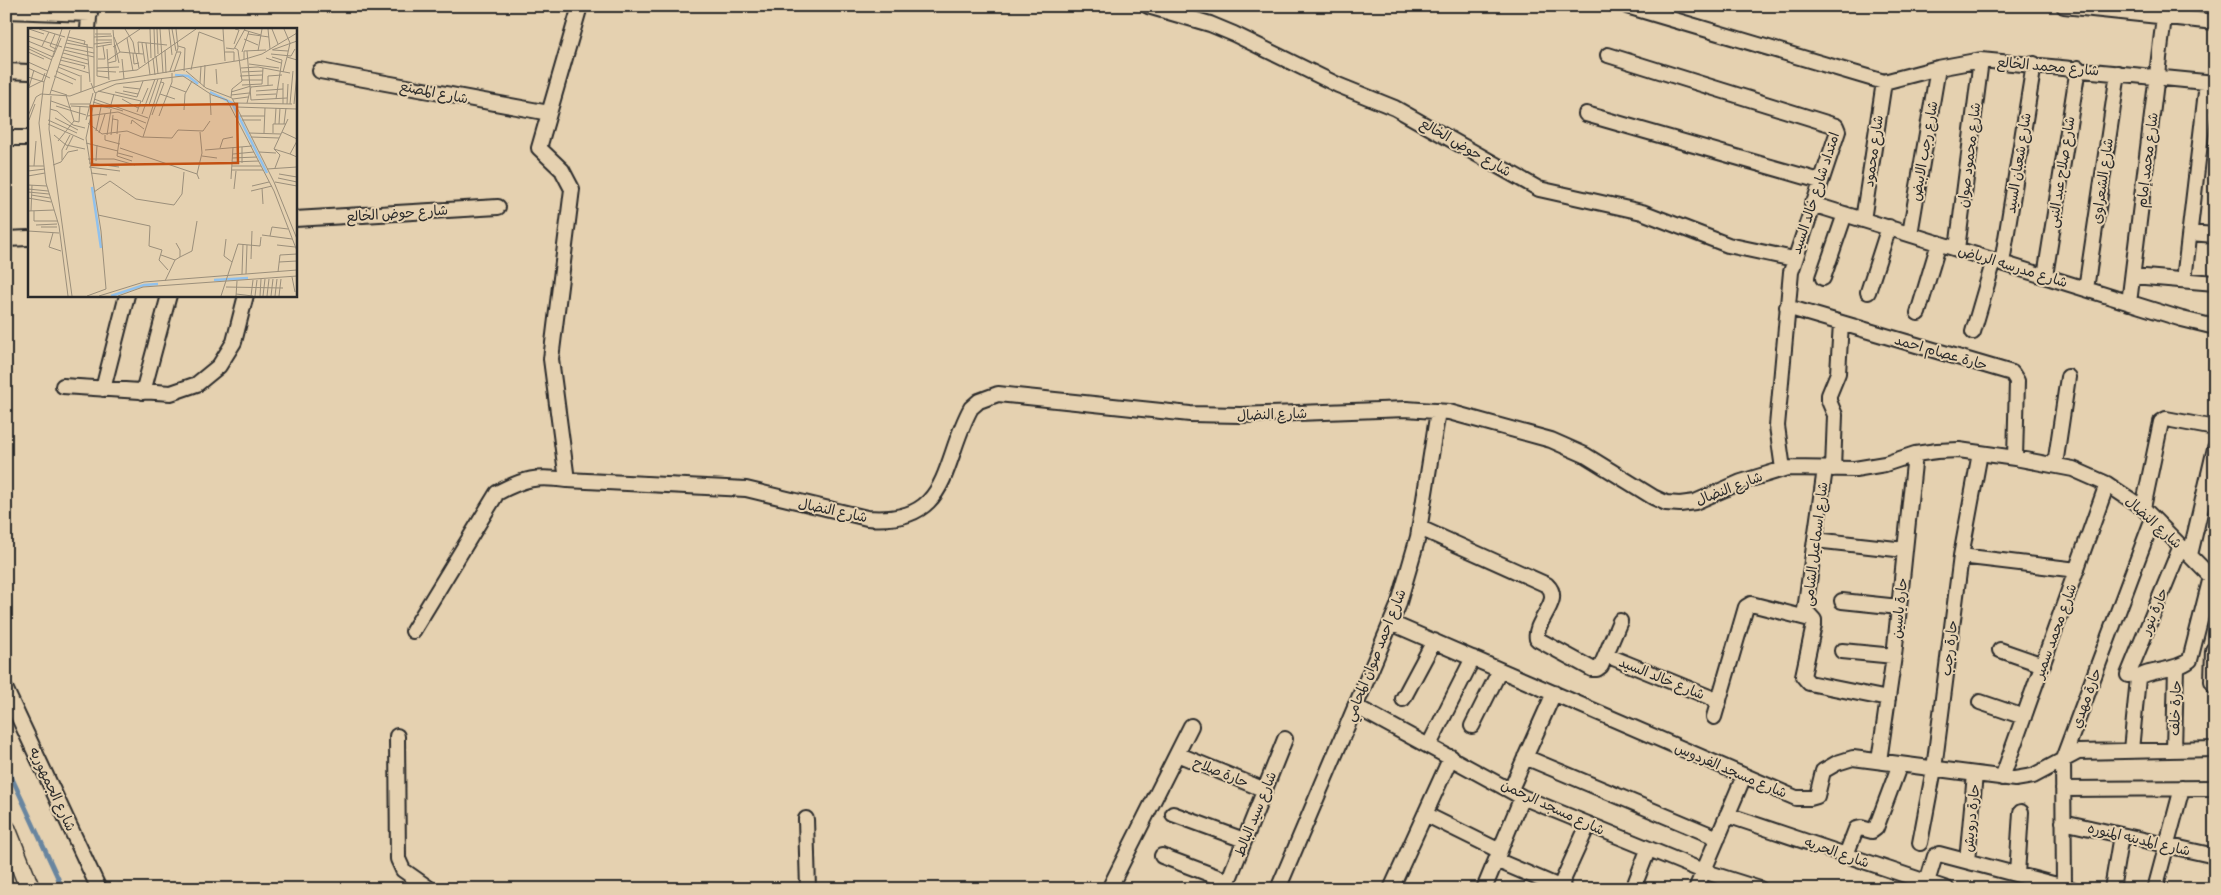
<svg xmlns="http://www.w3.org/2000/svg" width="2221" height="895" font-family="Pangolin,'Playpen Sans Arabic',sans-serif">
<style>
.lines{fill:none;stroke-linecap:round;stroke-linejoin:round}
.stream{stroke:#68859f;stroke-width:4.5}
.street-casing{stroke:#2b2b2b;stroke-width:18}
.secondary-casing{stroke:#2b2b2b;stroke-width:22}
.street{stroke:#e5d1b0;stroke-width:14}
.secondary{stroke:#e5d1b0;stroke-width:19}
.labels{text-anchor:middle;stroke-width:4;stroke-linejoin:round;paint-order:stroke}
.street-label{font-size:14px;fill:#2b2b2b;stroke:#e5d1b0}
.inset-river{fill:none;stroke:#91c1ec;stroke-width:2.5}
.inset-road{fill:none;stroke:#9b8f7b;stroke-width:1}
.view{fill:#c25012;fill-opacity:0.15;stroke:#c25012;stroke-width:2.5}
.inset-edge{fill:none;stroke:#2b2b2b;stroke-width:2.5}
</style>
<rect width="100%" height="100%" fill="#e5d1b0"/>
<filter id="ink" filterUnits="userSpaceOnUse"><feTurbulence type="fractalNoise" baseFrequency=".02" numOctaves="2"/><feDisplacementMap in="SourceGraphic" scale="10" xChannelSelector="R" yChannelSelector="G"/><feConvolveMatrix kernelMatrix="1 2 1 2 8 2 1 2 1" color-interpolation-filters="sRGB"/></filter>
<g filter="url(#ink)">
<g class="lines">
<path class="stream" d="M6,765L63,889"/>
<defs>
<path id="street" d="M1148,6L1210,24L1234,34L1338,85L1395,108L1539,189L1642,212L1728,245L1794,259
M1627,6L1884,82L1938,68L1981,60L2215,83
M2064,6L2215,22
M6,11L90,14
M88,29L90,6
M1608,55L1836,126L1838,131L1791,272L1777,426L1783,469
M6,71L29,72
M320,71L549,113
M1586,114L1820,181
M6,138H29
M1812,204L2182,319L2215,327
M295,219L498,207
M1863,220L1884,82
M2190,233L2215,235
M1910,234L1938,68
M6,239L29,238
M1957,249L1981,60
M2002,263L2034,64
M2045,276L2078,68
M2133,276L2215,283
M1823,278L1845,214
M2184,280L2207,83
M2086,289L2118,73
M1868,292L1889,227
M2129,303L2164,17
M1787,307L2012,373L2017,381L2015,458
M1918,313L1939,243
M1973,332L1994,260
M63,386L171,393L197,384L219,366L234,342L246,295
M103,389L127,295
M143,392L169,295
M2055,465L2068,377
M1825,469L1805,610L1814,620V625L1803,676L1809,683L1888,699
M1833,469L1835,415L1829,401V395L1838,373L1841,323
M567,480L551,359L572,189L562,170L539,148L580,6
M2143,508L2161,422L2166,419L2215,428
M1420,528L1547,585C1564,601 1533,621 1537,639L1592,669H1597L1601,666L1620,621
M1815,540L1905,550
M2190,555L2215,448
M1961,556L2077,570
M1842,601L1899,607
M1391,623L1796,798H1810L1817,796L1823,771L1837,763L1853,758L2015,779L2033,776L2078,752L2215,749
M413,631L497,493C525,478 536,476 567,480L746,489L867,518C952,525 941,462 971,408L979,401L998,394L1190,414L1240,415L1406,409L1449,412L1551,440L1585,455L1653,497L1666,503L1680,504L1695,502L1741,482L1787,468L1855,469L1885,464L1915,454L1937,451L1959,450L2015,458L2073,469L2107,484L2143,508L2215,581
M2000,650L2043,665
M2213,650L2212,681L2215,687
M1842,651L1894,656
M1606,655L1719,701
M2128,675L2181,546
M6,690L99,889
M1403,699L1434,641
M1980,702L2024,717
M1355,706L1522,797L1703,871L1760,889
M1714,717L1746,607L1751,604L1814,620
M1472,726L1500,670
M397,736L398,859L403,870L430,889
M1429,745L1473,658
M2131,750L2138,678C2149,669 2175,672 2190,660L2211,577
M2174,750L2176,667
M1177,754L1265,790
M1525,757L1718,838
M1879,761L1894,656L1915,454
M2002,778L2107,484
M1511,789L1554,693
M2063,789L2215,788
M1173,814L1244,840
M1727,815L1947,889
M1431,817L1500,851
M806,819L808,889
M2063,822L2215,856
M1920,843L1934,769L1961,556L1980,453
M1846,855L1856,829L1861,828L1872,831L1876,828L1900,764
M1162,856L1228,881
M1496,860L1564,889
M1967,861L1975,774
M2017,874L2021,812
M2064,886L2063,759L2153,518
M1109,889L1191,726
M1225,889L1285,739
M1278,889L1398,606L1418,537L1438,411
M1391,889L1451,757
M1484,889L1522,797
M1559,889L1588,825
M1633,889L1648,850
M1696,889L1744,776
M1925,889L1935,856L1939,854L2072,889
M2112,889L2121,835
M2155,889L2182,788"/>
<path id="secondary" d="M6,829L30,889"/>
</defs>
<use href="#street" class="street-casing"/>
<use href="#secondary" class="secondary-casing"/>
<use href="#street" class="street"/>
<use href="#secondary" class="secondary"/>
</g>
</g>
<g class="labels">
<g class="street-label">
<text transform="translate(2048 66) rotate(5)" y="5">شارع محمد الخالع</text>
<text transform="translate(434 92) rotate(11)" y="5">شارع المصنع</text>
<text transform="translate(1466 147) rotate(30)" y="5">شارع حوض الخالع</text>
<text transform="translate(1873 151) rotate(-82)" y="5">شارع محمود</text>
<text transform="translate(1924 151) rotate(-80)" y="5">شارع رجب الابيض</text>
<text transform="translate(1969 155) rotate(-83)" y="5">شارع محمود صوان</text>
<text transform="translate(2147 160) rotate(-83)" y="5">شارع محمد إمام</text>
<text transform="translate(2018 163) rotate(-81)" y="5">شارع شعبان السيد</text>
<text transform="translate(2061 172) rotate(-81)" y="5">شارع صلاح عبد النبى</text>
<text transform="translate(2102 181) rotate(-82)" y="5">شارع الشعراوى</text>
<text transform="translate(1815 193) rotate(-72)" y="5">امتداد شارع خالد السيد</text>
<text transform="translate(397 213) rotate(-4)" y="5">شارع حوض الخالع</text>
<text transform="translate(2013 266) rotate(17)" y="5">شارع مدرسه الرياض</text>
<text transform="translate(1941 352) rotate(16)" y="5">حارة عصام احمد</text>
<text transform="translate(1272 414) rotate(-2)" y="5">شارع النضال</text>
<text transform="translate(1729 488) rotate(-21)" y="5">شارع النضال</text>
<text transform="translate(833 510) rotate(12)" y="5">شارع النضال</text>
<text transform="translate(2154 522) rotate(42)" y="5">شارع النضال</text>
<text transform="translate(1815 544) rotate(-83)" y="5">شارع اسماعيل الشامى</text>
<text transform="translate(1899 608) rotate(-84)" y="5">حارة ياسين</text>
<text transform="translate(2154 611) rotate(-67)" y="5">حارة بنور</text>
<text transform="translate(2055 631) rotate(-70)" y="5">شارع محمد سمير</text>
<text transform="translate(1949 648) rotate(-83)" y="5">حارة رجب</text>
<text transform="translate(1375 655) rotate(-68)" y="5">شارع احمد صوان المحامي</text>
<text transform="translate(1662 678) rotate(22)" y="5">شارع خالد السيد</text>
<text transform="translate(2086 698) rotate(-70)" y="5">حارة مهدي</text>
<text transform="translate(2175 708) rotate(-88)" y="5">حارة خلف</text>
<text transform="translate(1731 770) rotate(23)" y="5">شارع مسجد الفردوس</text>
<text transform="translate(1221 772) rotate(22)" y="5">حارة صلاح</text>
<text transform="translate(53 789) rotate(65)" y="5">شارع الجمهوريه</text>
<text transform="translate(1553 807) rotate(25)" y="5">شارع مسجد الرحمن</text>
<text transform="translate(1255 814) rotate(-68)" y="5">شارع سيد البالط</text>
<text transform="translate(1971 818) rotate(-84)" y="5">حارة درويش</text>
<text transform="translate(2139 839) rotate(13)" y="5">شارع المدينه المنوره</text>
<text transform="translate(1837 852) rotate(19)" y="5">شارع الحريه</text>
</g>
</g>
<g transform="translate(28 28)">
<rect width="269" height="269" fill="#e5d1b0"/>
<path class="inset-river" d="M147,47L160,48L170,56M182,64L204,75L239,145M64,159L73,220M186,252L220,250M83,268L116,257L130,256"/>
<path class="inset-road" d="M1,1L16,6M11,1L37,9M66,1V60M69,1V48L81,50M97,1L105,14L107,25M122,1L123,30M126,1L127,29M129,1L130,26M132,1L135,45M141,1L144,27M144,1L148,23M195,1L197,33M240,1L242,21M244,1L250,16M256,1L262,15L259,29L269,32M216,2L233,7M27,6L22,18L28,21M67,6H83M220,6L241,9M0,8L34,19M40,9L57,13L56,17M66,9L84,8M86,9L92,24M99,10L105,43M216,11L230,17M39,12L60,17M68,12H84M0,13L27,24M38,15L65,20M114,15L117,35M118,15L122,47M66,16L84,14M206,16L211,2L207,1M59,17L62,54M87,17L91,35M0,18L25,29L33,10M14,18L21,4M150,18L157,20L156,43M37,19L66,25M68,19L84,16M85,19L112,1M198,20L206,21L217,1M1,21L24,32M79,21L81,52M36,22L66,29M137,22L138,45M244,22L269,13M245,22L260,23M219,23L223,72M230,23L234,1M0,24L16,31M197,24H206V33M214,24L221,3M35,25L60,32M105,25L106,36L111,35M108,25L111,40M111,26L110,14L139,17M243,26L263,28L267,21M128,28L130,46M33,29L60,36M244,29L254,32L248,71M125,30L127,47M238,30L253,35M70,31H77L75,18M94,31L96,51M216,31V23L238,22M32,32L57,38L56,41M80,32L92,24L115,26M0,34L20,43M80,35L88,33L85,2M31,36L61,45M221,36L251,40M30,39L52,48M0,40L22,50M69,40L91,39M213,40L230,39L262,45M188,41L189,56M163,42L171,4L195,13M28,43L48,52M69,43L88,44M142,43L150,20L148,1M158,43L178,60L204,70L246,154L269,211M91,44L109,42L168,1M146,44L153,24H149M214,44L235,43M255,44L259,29M53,47V64M26,48L45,56M212,48L234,47M0,49L16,54L11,95L18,155L31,198L40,268M214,52H234M16,54L34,1M63,55L67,65L88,56L155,48L184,67L199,72L246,163L269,223M172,55L173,38M214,57L234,56L235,40M240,57V48L254,47M142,58L158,64M1,59L6,42M95,59L112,61M176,59L177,37M0,60L14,53L17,45M23,62L39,67M70,63L113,73L109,84M95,63L110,66M228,63L255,61M87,64L109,69M203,64L223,58M13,66L42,68L83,53L214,32L234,26L269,5M22,66L42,2M132,66L147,71M182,66L183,87M203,67L221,65M228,67L248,66M23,68L21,101L44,268M109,69L115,53M203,69L204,61L214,53L210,22L207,20M66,71L120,90M94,71L110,80M205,71L220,69M223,72L259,70M23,73L43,80M65,74L95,83M114,74L120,60M206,75L264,76M219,75L223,59L245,57M42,76H62M255,76V55M259,76L260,56M262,76L265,43M266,76L269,46M121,77L130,51M28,78L58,87M43,78L61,79M70,78L82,80L86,66M208,79L269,81M22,81L29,83L45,97L57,100M156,82L157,66L164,53M114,86L127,51M124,87L136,55L133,54M0,88L8,69L13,66M59,88L90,84L118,95M131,88L144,54V45M212,88H237M27,90L50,102M85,91L90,92L89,106M1,92L7,76M20,92L49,105M58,92L65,65M214,92H233M46,93L51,94L52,78M60,95L74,106L99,103L114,109L144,110L150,102L175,103L182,93M20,96L56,112M103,96L104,92L116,101M247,96L248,80M251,96L252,80M256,96L258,80M68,103L73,79M254,104L269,111M71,105L77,86M221,105L253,106M236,105L237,80M245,105V96H258M92,106L89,128L104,133M26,107L38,117L57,121M77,107V112L92,116M79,107L83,81M83,107L85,87M115,109L134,50M223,109L251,110M30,113L46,93L38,67M269,113L262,126L269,129M58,115L90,123M92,120L169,146M192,120L195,111L205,109M246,121L260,91M246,121L252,127L247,140M246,121L262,126M38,122L45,108M177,122L224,118M231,124L248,125M90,125L105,129M205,126L226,124M174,128L189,130M204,130L229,129M60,131H86L107,137M34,132V122L42,107M68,133L69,117M204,134L231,133M61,135L91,139M214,135V119M25,137L33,134L40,124L50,122M0,138H16M6,138L8,113M204,138H233M61,139L92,143M239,141L269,139M204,142H235M0,143L17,141M63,145L79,147M251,146L269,149M0,148L17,145M250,150L269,154M171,151L169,146L174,125L172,104M203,151L205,119M247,154L269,158M0,157L19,158M224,158L241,154M234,160L235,176M0,161L20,163M206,161L208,143M223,163L244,158M0,164L21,166M66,164L82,153L108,171L146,177L154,166L156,144M3,167L22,170M0,170L23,174M0,183L26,182M3,183L4,157M6,183V193H30M70,187L122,198L121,218L134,222L131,232L140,242M8,197L29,196M13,199H29M0,203L31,205M25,205L21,219L33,223M234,207L264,211M242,208L244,199L260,201M198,211L196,228L204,234M249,217L267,219M133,227L147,232L137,253M152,229L164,223L169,193M223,231L224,203M147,232L152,229V222L148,215M251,234L269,233M250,244L252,227L269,226M214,246L215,216M218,246L219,217M264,249L267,264M198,259L255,260M208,266L225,268M59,268L78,261L73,203L58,110L68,65M71,268L116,254L269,242M90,268L115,259L269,248M193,268L210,216L232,218L233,209M208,268L209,253M223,268L225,252M227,268L229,252M232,268L233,251M235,268L237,251M239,268L241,251M243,268L245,251M247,268L249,251M251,268L253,251"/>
<path class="view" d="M209,76L210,135L64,137L63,78Z"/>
<rect width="269" height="269" class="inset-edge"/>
</g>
<rect width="2221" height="895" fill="none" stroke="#e5d1b0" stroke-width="25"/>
<rect x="12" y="12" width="2196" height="870" fill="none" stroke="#2b2b2b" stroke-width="2" filter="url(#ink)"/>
</svg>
